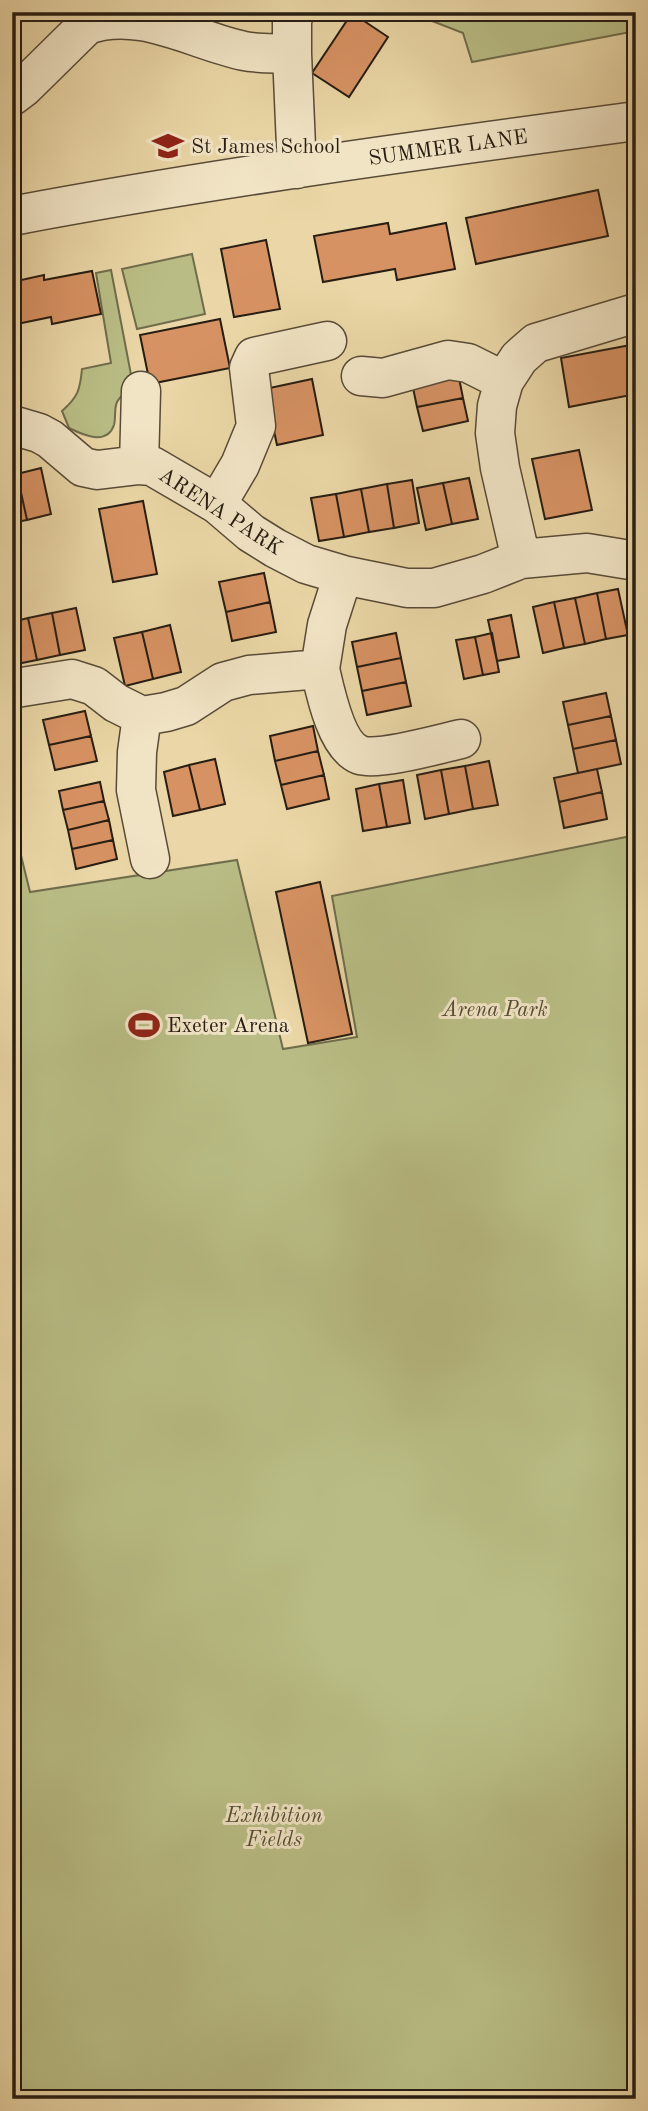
<svg xmlns="http://www.w3.org/2000/svg" width="648" height="2111" font-family="'Old Standard TT',serif">
<style>
.green{fill:#b9bd85;stroke:#706d4c;stroke-width:2}
.building{fill:#d79263;stroke:#271d12;stroke-width:2}
.lines{fill:none;stroke-linecap:round;stroke-linejoin:round}
.minor-casing{stroke:#584b37;stroke-width:41}
.minor{stroke:#f1e4c5;stroke-width:38}
.labels{text-anchor:middle;stroke-width:6;stroke-linejoin:round;paint-order:stroke}
.poi-label{font-size:21px;fill:#271d12;stroke:#f1e4c5;text-anchor:start}
.street-label{font-size:21px;fill:#271d12;stroke:#f1e4c5}
.park-label{font-size:21px;font-style:italic;fill:#534d34;stroke:#f1e4c5}
</style>
<rect width="100%" height="100%" fill="#ead6a6"/>
<filter id="stains"><feTurbulence type="fractalNoise" baseFrequency=".00286" numOctaves="4"/><feColorMatrix values="0 0 0 0 .2 0 0 0 0 .09 0 0 0 0 .02 0 0 0 .5 -.17"/></filter>
<radialGradient id="worn" r=".72"><stop offset=".6" stop-color="#630" stop-opacity="0"/><stop offset="1" stop-color="#630" stop-opacity=".3"/></radialGradient>
<path class="green" d="M409,12H636V31L472,62L463,33Z
M192,254L205,314L137,329L122,269Z
M111,270L133,385C129,390 120,396 117,402C114,408 116,418 114,425C107,446 83,435 69,428L62,411C78,397 80,390 82,369L111,363L96,273Z
M12,819L30,892L237,860L283,1049L357,1037L332,896L636,835V2099H12Z"/>
<path class="building" d="M352,13L388,37L349,97L312,73Z
M598,190L608,236L476,264L466,218Z
M388,223L390,234L446,223L455,269L397,280L395,269L323,282L314,236Z
M266,240L280,309L234,317L221,249Z
M92,271L101,314L52,324L51,317L12,325V282L44,275V280Z
M220,319L230,368L150,384L140,335Z
M636,344V394L569,407L561,358Z
M458,373L463,398L417,407L412,383Z
M312,379L323,435L277,445L265,389Z
M463,398L468,421L423,431L417,407Z
M579,450L592,510L545,519L532,459Z
M41,468L51,514L27,520L17,474Z
M17,474L27,520L12,523V475Z
M469,478L478,519L452,524L443,483Z
M412,480L419,523L394,528L387,484Z
M443,483L452,524L426,530L417,488Z
M387,484L394,528L369,532L361,489Z
M361,489L369,532L344,537L336,494Z
M336,494L344,537L319,541L311,498Z
M143,501L157,574L113,582L99,509Z
M264,573L270,602L226,612L219,582Z
M618,589L628,635L606,639L597,593Z
M597,593L606,639L585,644L575,598Z
M575,598L585,644L564,648L554,602Z
M270,602L276,632L232,641L226,612Z
M554,602L564,648L543,653L533,607Z
M76,608L85,650L60,655L52,613Z
M52,613L60,655L37,660L28,618Z
M511,615L519,657L497,661L488,620Z
M28,618L37,660L12,665V622Z
M170,625L181,672L153,679L142,632Z
M142,632L153,679L125,686L114,638Z
M396,633L401,658L357,667L352,642Z
M492,633L499,672L483,675L475,637Z
M475,637L483,675L464,679L456,640Z
M401,658L406,682L362,691L357,667Z
M406,682L411,706L367,715L362,691Z
M606,693L611,716L568,725L563,702Z
M85,711L91,736L49,745L43,720Z
M611,716L616,740L573,749L568,725Z
M313,726L318,751L275,761L270,736Z
M91,736L97,761L55,770L49,745Z
M616,740L621,764L578,773L573,749Z
M318,751L324,775L281,785L275,761Z
M215,759L225,804L200,810L189,765Z
M489,761L498,805L473,809L465,766Z
M189,765L200,810L173,816L164,772Z
M465,766L473,809L449,814L441,770Z
M597,769L602,792L559,802L554,778Z
M441,770L449,814L425,819L417,775Z
M324,775L329,799L287,809L281,785Z
M403,780L410,823L387,827L379,784Z
M100,782L104,801L63,810L59,791Z
M379,784L387,827L363,831L356,789Z
M602,792L607,819L564,828L559,802Z
M104,801L109,820L68,830L63,810Z
M109,820L113,840L72,849L68,830Z
M113,840L117,859L76,869L72,849Z
M320,882L352,1034L308,1043L276,892Z"/>
<g class="lines">
<defs>
<path id="minor" d="M294,12L292,22V54L297,169
M12,96L24,87L87,25C139,6 193,40 244,51C259,54 277,53 292,54
M12,216C219,177 428,149 636,121
M361,376L383,378L448,360L468,363L504,381
M12,425L39,433L50,439L83,467L97,470L139,465L152,466L217,504L251,533L275,548L306,564L343,575
M139,465L141,391
M217,504L240,465L256,426L249,368L254,357L327,341
M521,559L500,468L495,433L497,406L504,381L519,358L536,343L636,313
M320,669C325,691 336,746 360,755C379,761 439,744 461,739
M16,688L72,679L94,686L116,703L142,716L166,712L186,706L223,682L249,675L320,669L327,625L343,575L407,588H434L483,574L521,559L587,553L636,561
M142,716L137,752L136,790L150,859"/>
</defs>
<use href="#minor" class="minor-casing"/>
<use href="#minor" class="minor"/>
</g>
<defs>
<symbol id="school-bare" viewBox="-9 -9 18 18"><path d="M0-5L7-2L0 1L-7-2ZM-4 1L0 2.5L4 1V4Q0 6-4 4Z" fill="#8f2418" stroke="#f1e4c5" stroke-width="2.5" paint-order="stroke"/></symbol>
<symbol id="stadium-bare" viewBox="-9 -9 18 18"><path d="M0-5a6.5 5 0 1 0 0 10a6.5 5 0 1 0 0-10ZM-3.5-1.8h7v3.6h-7Z" fill="#8f2418" stroke="#f1e4c5" stroke-width="2.5" paint-order="stroke"/></symbol>
</defs>
<g fill-rule="evenodd">
<use href="#school-bare" x="146" y="124" width="44" height="44"/>
<use href="#stadium-bare" x="122" y="1003" width="44" height="44"/>
</g>
<g class="labels">
<g class="poi-label">
<text x="191" y="153">St James School</text>
<text x="167" y="1032">Exeter Arena</text>
</g>
<g class="street-label">
<text transform="translate(448 147) rotate(-8)" y="7">SUMMER LANE</text>
<text transform="translate(221 511) rotate(33)" y="7">ARENA PARK</text>
</g>
<g class="park-label">
<text x="495" y="1016">Arena Park</text>
<text x="274" y="1822">Exhibition<tspan x="274" dy="24">Fields</tspan></text>
</g>
</g>
<rect width="648" height="2111" fill="none" stroke="#ead6a6" stroke-width="42"/>
<rect x="14" y="14" width="620" height="2083" fill="none" stroke="#271d12" stroke-width="3.5"/>
<rect x="21" y="21" width="606" height="2069" fill="none" stroke="#271d12" stroke-width="2"/>
<rect width="100%" height="100%" filter="url(#stains)"/>
<rect width="100%" height="100%" fill="url(#worn)"/>
</svg>
